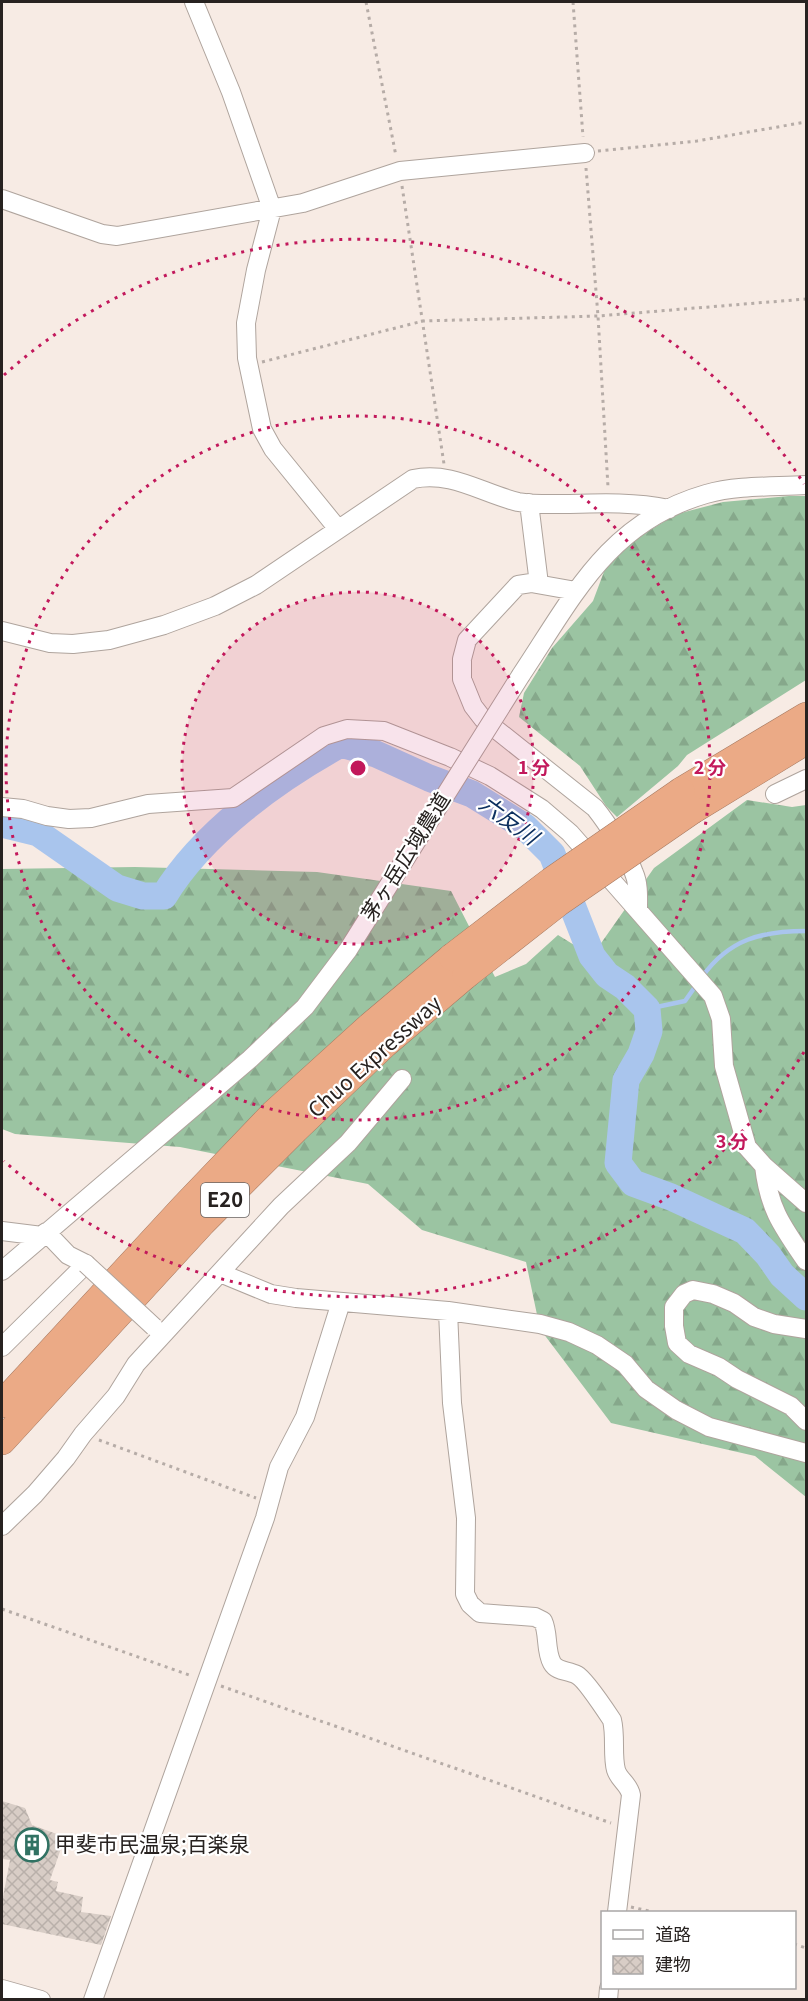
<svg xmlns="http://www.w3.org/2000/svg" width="808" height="2001" font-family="Georgia,'Noto Sans JP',serif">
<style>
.forest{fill:url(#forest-firs)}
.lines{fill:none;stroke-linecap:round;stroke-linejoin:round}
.stream{stroke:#a9c5ed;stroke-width:4.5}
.river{stroke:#a9c5ed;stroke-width:27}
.building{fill:url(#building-cross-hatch)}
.minor-casing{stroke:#afa49d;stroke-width:20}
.highway-casing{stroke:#a67a62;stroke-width:28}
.path{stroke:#b6aca7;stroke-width:3;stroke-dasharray:3 4.5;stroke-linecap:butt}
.minor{stroke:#fff;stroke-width:18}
.highway{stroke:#ebaa86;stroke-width:27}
.minor-bridge-casing{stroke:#afa49d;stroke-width:20;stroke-linecap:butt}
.highway-bridge-casing{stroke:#a67a62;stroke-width:28;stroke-linecap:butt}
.minor-bridge{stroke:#fff;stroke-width:18}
.highway-bridge{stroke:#ebaa86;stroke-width:27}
.ring{fill:none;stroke:#c2185b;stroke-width:3;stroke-dasharray:3 6}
.labels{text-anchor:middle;stroke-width:4.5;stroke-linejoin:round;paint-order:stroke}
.shield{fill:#fff;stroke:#686463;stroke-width:1.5}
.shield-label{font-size:20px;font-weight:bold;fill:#272220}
.street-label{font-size:21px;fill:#272220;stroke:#fff}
.poi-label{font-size:21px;fill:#272220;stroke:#fff;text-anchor:start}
.water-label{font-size:22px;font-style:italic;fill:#0d3060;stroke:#fff}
.centre{fill:#c2185b;stroke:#fff;stroke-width:3}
.ring-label{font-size:18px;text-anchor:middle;font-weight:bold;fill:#c2185b;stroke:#fff;stroke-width:4.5;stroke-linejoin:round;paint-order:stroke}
</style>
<defs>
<pattern id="forest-firs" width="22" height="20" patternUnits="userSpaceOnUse" patternTransform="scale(1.5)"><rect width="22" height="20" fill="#9bc4a2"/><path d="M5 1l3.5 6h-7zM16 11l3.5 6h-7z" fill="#86a88b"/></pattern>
<pattern id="building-cross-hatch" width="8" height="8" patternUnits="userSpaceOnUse" patternTransform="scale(1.5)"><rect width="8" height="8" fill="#d8cdc6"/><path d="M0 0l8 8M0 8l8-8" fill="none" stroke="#b9b0aa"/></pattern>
</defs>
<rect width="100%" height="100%" fill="#f7ebe4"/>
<path class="forest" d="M789,496H806V680L687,755L678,766L617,817L606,806L580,766L519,717L524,693L552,648L593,601L608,561L640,536L677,514L723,502Z
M747,800L792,807L806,805V1497L755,1456L611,1423L540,1329L526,1262L422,1230L368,1184L180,1147L15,1134L2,1129V869L135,867L317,872L451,891L495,977L526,964L558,935L592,956L654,868Z"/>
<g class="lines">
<path class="stream" d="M702,977C729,939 762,931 806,931
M647,1009L685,1001L697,984"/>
<path class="river" d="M2,824L38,833L117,888L143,896H164C202,833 277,779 341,744L376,754L429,778L472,794L525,827L552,854L592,956L607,975L625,987L647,1009L649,1031L641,1054L626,1080L618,1163L633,1183L671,1197L745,1231L768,1255L782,1275L806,1297"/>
</g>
<path class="building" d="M2,1801L25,1808L32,1825L65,1837L50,1880L58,1882L56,1891L83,1897L81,1912L111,1916L101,1945L2,1924V1902L10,1860L2,1859Z"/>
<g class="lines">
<defs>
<path id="minor" d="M194,2L231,92L272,209L256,270L246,323L247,358L262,429L273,449L338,529
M2,199L102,234L117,236L303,203L400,171L585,153
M529,503L539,584
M576,591L531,583L518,585L467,640L462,659V679L473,706L483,719L595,808C607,823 628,855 634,873C639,884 638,898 638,910
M2,631L50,643L73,644L109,640L164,625L215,606L256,585L413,479C452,471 481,493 518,502C534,505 552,504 569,504C603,503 635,502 669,509
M521,675C573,597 608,522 706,494C738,485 774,487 806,485
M775,794L806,779
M2,807L23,809L47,816L69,819L91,818L148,804L233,798L324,736L347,729L384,731L450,757L490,776L542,809L570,833L713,996L721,1019L724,1066L747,1147L764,1166L806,1203
M764,1166C769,1209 782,1226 806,1261
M2,1231L42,1236
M2,1271L250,1059L305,1007L348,950
M220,1273L271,1294L296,1298L448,1311L540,1324L569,1332L597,1345L625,1364L646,1389L676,1410L709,1427L806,1453
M448,1311L452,1403L466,1518L465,1594L470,1604L480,1613L535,1617L543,1621C549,1634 545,1650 552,1663C557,1672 568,1670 577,1675C585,1679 606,1711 612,1720C616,1736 612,1755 616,1770C619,1780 629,1784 631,1795L617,1912
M806,1329L774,1324L754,1317L734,1303L713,1294L693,1290L684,1294L674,1307V1326L677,1343L689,1354L719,1367L737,1379L791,1406L806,1421
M2,1347L86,1264L68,1255L46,1232
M2,1526L35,1494L66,1458L83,1434L116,1396L136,1364L281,1206L348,1143L402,1079
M2,1989L41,2000
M93,2000L265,1518L279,1467L305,1417L341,1302
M608,2000L609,1988"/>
<path id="highway" d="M681,791L806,716
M693,810L806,741
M2,1404L184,1207L274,1113L370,1026L452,957
M2,1441L202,1223L295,1130L385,1044L466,975"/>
</defs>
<use href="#minor" class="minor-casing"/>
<use href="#highway" class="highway-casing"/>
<path class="path" d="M366,2L396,156
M573,2L583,137
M598,151L697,141L806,122
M586,168L598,316L608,487
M402,186L444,464
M262,362L423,321L598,316L806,299
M99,1440L256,1498
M2,1609L192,1676
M221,1686L611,1823
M631,1907L653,1912
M794,1944L806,1948"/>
<use href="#minor" class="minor"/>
<use href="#highway" class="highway"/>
<defs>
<path id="minor-bridge" d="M348,950L521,675
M86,1264L154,1327"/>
<path id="highway-bridge" d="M452,957L551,881L681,791
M466,975L558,903L693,810"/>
</defs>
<use href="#minor-bridge" class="minor-bridge-casing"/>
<use href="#highway-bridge" class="highway-bridge-casing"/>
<use href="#minor-bridge" class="minor-bridge"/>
<use href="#highway-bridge" class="highway-bridge"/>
</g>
<circle cx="358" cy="768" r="176" fill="#c2185b" fill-opacity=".12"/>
<g class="ring">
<circle cx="358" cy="768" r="176"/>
<circle cx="358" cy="768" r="352"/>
<path d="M804 1052A529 529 0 0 1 4 1161M4 375A529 529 0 0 1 804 484"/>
</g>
<defs>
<symbol id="building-ring" viewBox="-11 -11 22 22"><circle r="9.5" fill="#fff" stroke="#317263" stroke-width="1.5"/><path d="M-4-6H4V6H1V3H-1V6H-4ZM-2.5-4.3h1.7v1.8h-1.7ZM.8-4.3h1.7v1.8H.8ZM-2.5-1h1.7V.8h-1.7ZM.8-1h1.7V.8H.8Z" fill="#317263"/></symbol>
</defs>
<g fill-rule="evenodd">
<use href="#building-ring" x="13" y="1826" width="38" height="38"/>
</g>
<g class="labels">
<rect class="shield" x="201" y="1183" width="48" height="34" rx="4.5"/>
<g class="shield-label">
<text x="225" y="1207">E20</text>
</g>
<g class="street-label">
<text transform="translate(406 857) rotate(-58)" y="7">茅ヶ岳広域農道</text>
<text transform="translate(375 1057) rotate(-42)" y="7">Chuo Expressway</text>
</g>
<g class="poi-label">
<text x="55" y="1852">甲斐市民温泉;百楽泉</text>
</g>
<g class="water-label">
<text transform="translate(509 820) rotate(36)" y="8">六反川</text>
</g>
</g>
<circle cx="358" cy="768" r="9" class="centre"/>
<g class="ring-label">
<text x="534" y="774">1 分</text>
<text x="710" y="774">2 分</text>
<text x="732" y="1148">3 分</text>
</g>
<rect width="808" height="2001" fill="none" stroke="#272220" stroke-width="6"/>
<rect x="601" y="1911" width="195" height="78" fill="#ffffff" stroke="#a9a7a6" stroke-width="1.5"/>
<rect x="613" y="1930" width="30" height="9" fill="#ffffff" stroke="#a9a7a6" stroke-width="1.5"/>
<text x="655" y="1941" font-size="18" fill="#272220">道路</text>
<rect x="613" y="1956" width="30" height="18" fill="url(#building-cross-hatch)" stroke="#a9a7a6" stroke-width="1.5"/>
<text x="655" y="1971" font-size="18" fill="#272220">建物</text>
</svg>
